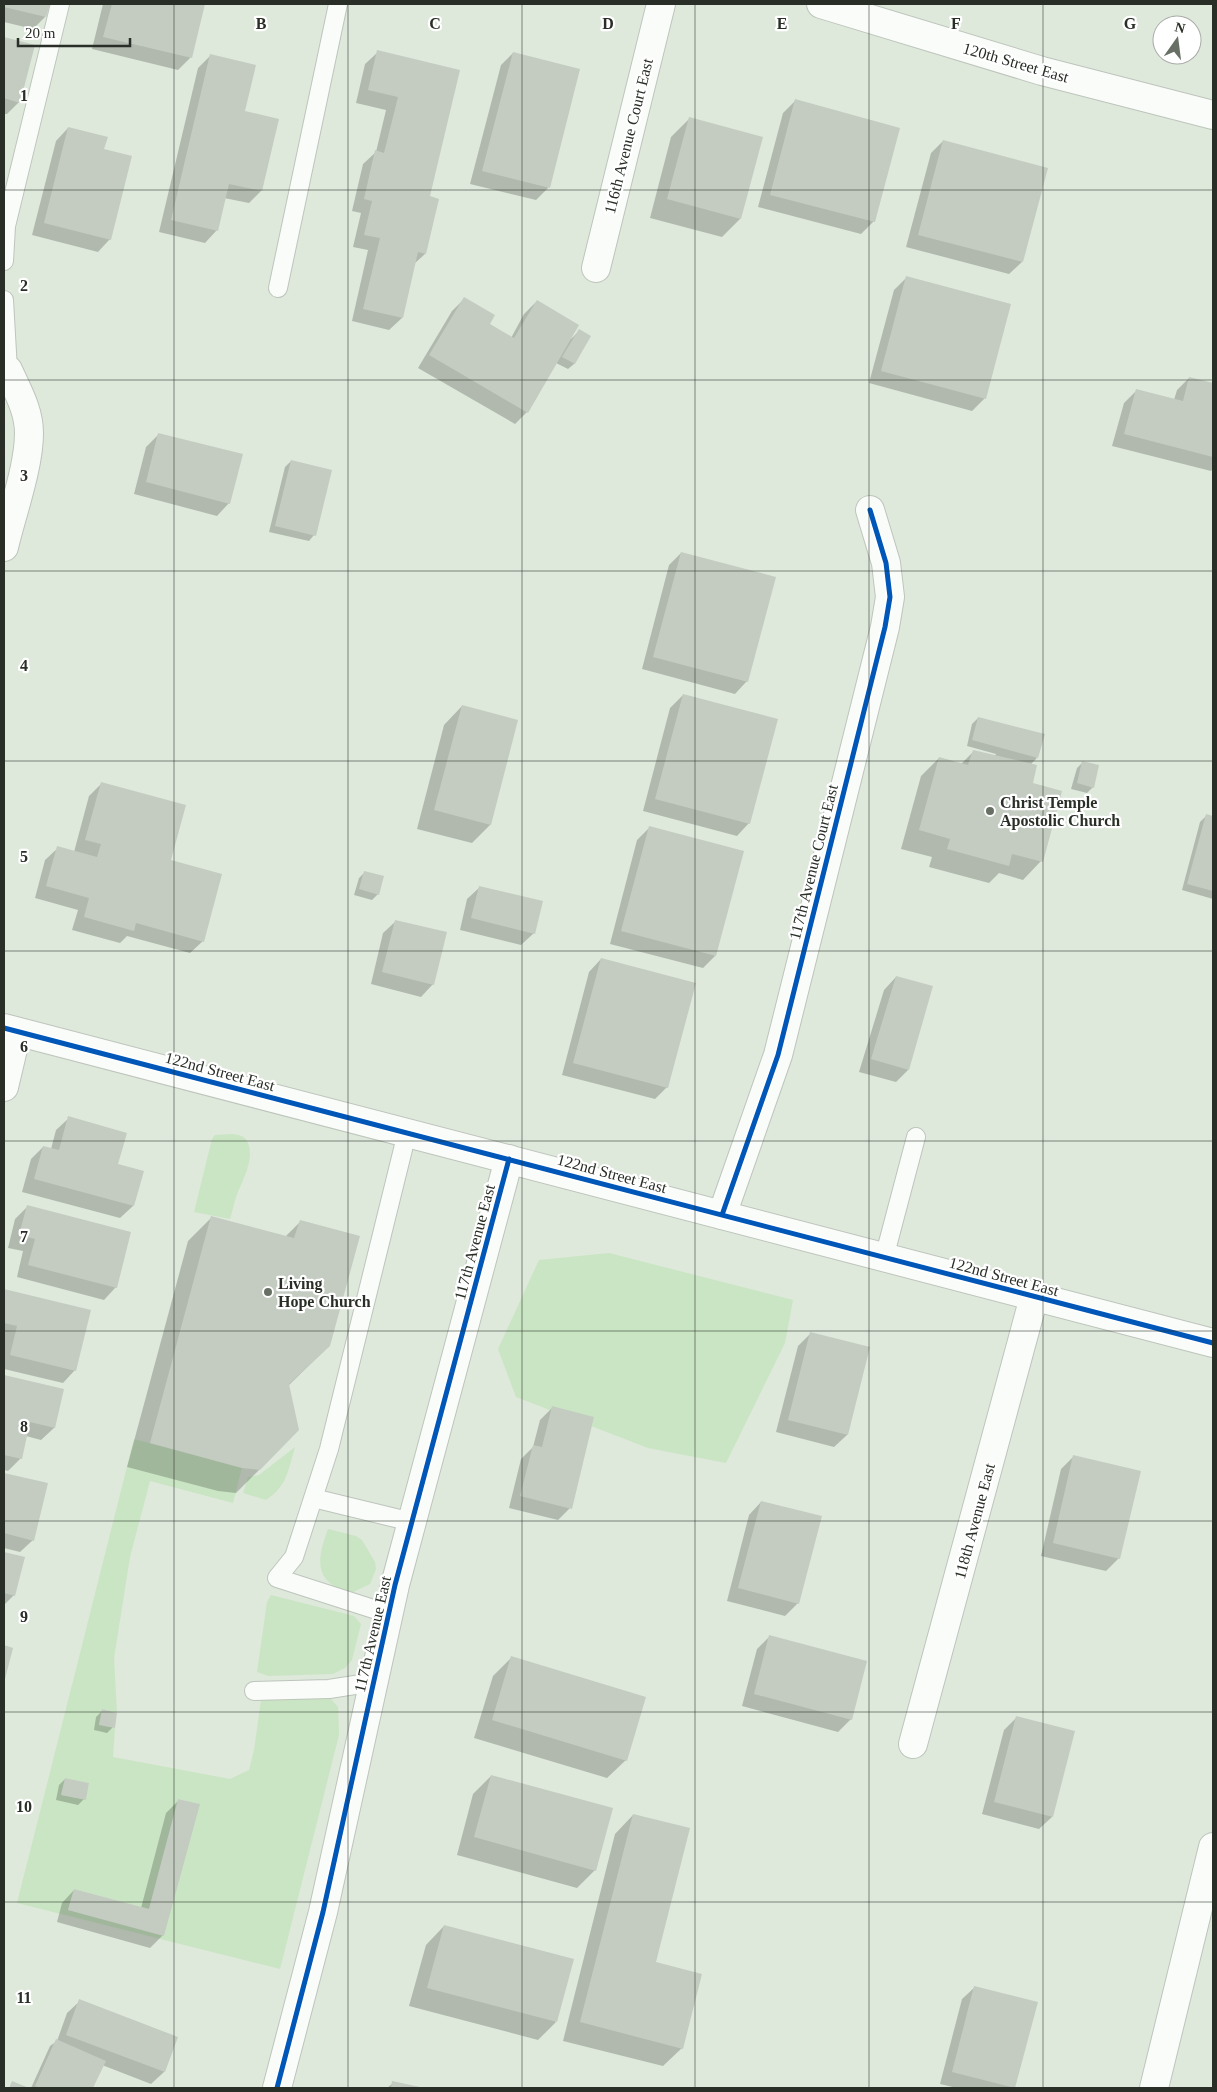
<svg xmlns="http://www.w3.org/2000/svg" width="1217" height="2092" font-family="Georgia,serif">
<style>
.green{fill:#cae5c3;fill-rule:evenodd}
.shadow{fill:#0003}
.building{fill:#c4ccc2}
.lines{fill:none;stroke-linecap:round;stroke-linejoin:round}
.service-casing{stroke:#bec5bc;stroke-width:20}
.minor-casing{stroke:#bec5bc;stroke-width:30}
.tertiary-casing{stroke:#bec5bc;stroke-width:30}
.service{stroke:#fafcfa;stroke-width:18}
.minor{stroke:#fafcfa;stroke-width:28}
.tertiary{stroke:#fafcfa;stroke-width:28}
.cycleway-casing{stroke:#fff;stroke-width:8}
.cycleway{stroke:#0057b8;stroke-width:5}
.grid{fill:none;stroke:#292f27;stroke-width:1;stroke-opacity:0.55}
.poi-dot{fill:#687066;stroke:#fff;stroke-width:2}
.labels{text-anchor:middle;stroke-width:4.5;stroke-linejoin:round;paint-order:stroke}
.street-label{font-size:16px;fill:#292f27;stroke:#fff}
.poi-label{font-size:16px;font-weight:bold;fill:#292f27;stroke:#fff;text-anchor:start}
.grid-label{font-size:16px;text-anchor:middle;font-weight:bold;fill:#292f27;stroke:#fff;stroke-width:4.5;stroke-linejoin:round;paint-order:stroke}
</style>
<rect width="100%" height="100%" fill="#dee8db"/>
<path class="green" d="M233,1134C238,1135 245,1136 247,1141C256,1159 242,1180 236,1197C234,1204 232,1212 230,1219L194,1212L212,1139L215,1135Z
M609,1253L793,1300L785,1343L726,1463L648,1448L516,1397L498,1349L539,1260Z
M134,1439L242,1468L233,1503L150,1481L130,1557L114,1658L117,1713L102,1709L99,1724L115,1728L113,1757L230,1779L249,1770L254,1750L261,1700L265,1696L324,1695L331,1699L338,1707L339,1735L280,1969L17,1903ZM65,1778L89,1783L86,1799L61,1795ZM178,1799L199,1804L164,1936L68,1910L74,1889L149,1909Z
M295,1447C288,1471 287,1486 266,1500L243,1493L248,1477L259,1475Z
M328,1529L356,1536L362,1540L375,1562L376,1569L370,1584L351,1593C314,1582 316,1561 328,1529Z
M271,1595L354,1616L361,1624L352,1660L345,1668L333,1674L268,1676L257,1672L267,1602Z"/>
<path class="shadow" d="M4,4H48L45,17L33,29L4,22Z
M103,4H203L190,58L178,70L92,49Z
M4,38L34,46L19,102L7,114H4Z
M378,52L458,71L428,197L425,254L414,264L402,318L389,330L352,321L368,250L353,247L361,213L352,211L363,164L376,152L386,110L356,103L365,64Z
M513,53L548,188L536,200L470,184L501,65Z
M210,56L244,112L261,191L249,203L224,198L217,230L205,243L159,232L198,68Z
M795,101L874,221L861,234L758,207L783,113Z
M690,118L740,219L722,237L650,218L671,137Z
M68,128L103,150L110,239L98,252L32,235L56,141Z
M943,141L1022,262L1009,274L906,247L931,153Z
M906,278L985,398L972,411L869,383L894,290Z
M464,299L488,324L511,338L524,314L537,301L571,339L579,331L589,337L574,364L568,369L556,363L527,412L515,424L418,368L452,311Z
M1189,378L1213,384V469L1211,471L1112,446L1124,403L1136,391L1174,400L1177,390Z
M159,434L229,503L217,516L134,494L146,447Z
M291,461L314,535L309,541L269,532L285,467Z
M681,553L747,681L735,694L642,669L669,565Z
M683,695L749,823L737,836L643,811L670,708Z
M462,706L490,825L472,843L417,829L444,725Z
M978,718L1037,758L1030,765L1041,861L1023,880L999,873L989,883L929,867L932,857L901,849L921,776L939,758L961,764L974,751L995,756L996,754L967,746L972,724Z
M1083,762L1093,787L1087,793L1071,789L1077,768Z
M102,783L170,861L203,941L190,953L127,936L120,943L72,930L78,910L35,898L45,860L58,848L74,852L89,796Z
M1206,816L1213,817V899L1182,890L1200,822Z
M649,828L715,956L703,968L610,944L637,840Z
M365,872L378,894L372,900L354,895L359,878Z
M480,887L534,933L521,945L460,930L467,899Z
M396,921L433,984L421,997L371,984L383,933Z
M601,959L667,1087L655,1099L562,1075L589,972Z
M896,977L908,1070L896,1082L859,1072L884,990Z
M69,1118L117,1165L142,1172L133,1206L120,1218L22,1192L31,1159L43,1147L51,1149L56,1130Z
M27,1207L116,1287L104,1300L17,1277L23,1251L8,1248L15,1219Z
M212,1217L285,1237L301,1221L329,1346L288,1386L259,1470L236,1493L218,1491L127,1467L188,1241Z
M4,1290L89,1311L75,1370L63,1383L4,1369Z
M810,1334L869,1348L847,1435L834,1447L776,1432L798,1346Z
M4,1376L63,1390L54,1428L41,1440L26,1436L20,1459L8,1471L4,1470Z
M552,1408L570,1508L558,1520L509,1508L521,1459L533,1447L540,1420Z
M1073,1457L1119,1558L1106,1571L1041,1556L1061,1469Z
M4,1474L47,1484L33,1540L20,1552L4,1548Z
M761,1502L798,1603L785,1616L727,1601L749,1515Z
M4,1553L23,1558L14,1595L4,1605Z
M769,1637L851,1719L838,1732L742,1706L757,1649Z
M511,1658L626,1760L607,1778L474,1738L493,1676Z
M102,1711L113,1727L107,1733L94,1730L96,1717Z
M1016,1718L1052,1817L1039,1829L982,1814L1004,1730Z
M491,1776L595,1870L577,1888L457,1855L473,1794Z
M65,1779L84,1799L78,1805L56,1800L59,1785Z
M179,1800L163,1935L150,1948L57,1922L62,1903L74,1890L141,1908L166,1813Z
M633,1815L654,1963L682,2048L663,2066L563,2041L615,1834Z
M444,1926L556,2022L538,2040L409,2006L426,1945Z
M975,1987L1014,2088H957L940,2084L962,1999Z
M80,2001L176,2038L164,2072L151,2084L102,2065L92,2088H31L50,2046L57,2041L67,2013Z
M393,2083L418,2088H387Z"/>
<path class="building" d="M4,4H50L46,17L4,7Z
M112,4H205L192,58L103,37Z
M4,37L35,45L20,103L4,98Z
M377,50L460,70L430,196L439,199L426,254L418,252L403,318L363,309L380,238L364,235L372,201L364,199L375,150L384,153L398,97L368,90Z
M513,52L580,69L550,188L482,171Z
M210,54L256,65L245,111L279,119L262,191L229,184L218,231L171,220Z
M795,99L900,128L875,222L770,195Z
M689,117L763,137L741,219L667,199Z
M68,127L108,137L104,149L132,156L111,240L44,223Z
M943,140L1048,168L1023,262L918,235Z
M906,276L1011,304L986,399L881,371Z
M464,297L495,315L490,324L514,338L537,300L579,325L528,413L429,355Z
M579,329L591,336L575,364L562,357Z
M1189,377L1213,383V457L1124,434L1136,389L1183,401Z
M158,433L243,454L230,504L146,482Z
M291,460L332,470L316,536L275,526Z
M681,552L776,577L748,682L653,657Z
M683,694L778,719L750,824L655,799Z
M462,705L518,720L491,825L434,810Z
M978,717L1045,734L1038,758L972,740Z
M973,750L1037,765L1033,783L1062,791L1043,862L1012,854L1009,866L947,849L950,839L919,830L939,757L968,765Z
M1082,761L1099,765L1094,788L1077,783Z
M101,782L186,805L171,860L222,874L204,942L136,923L134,931L84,917L89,898L46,886L57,846L97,857L101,844L85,840Z
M1206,814L1213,816V891L1187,884Z
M649,826L744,851L716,956L621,931Z
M364,871L384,876L379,895L359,889Z
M479,886L543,901L535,934L471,918Z
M395,920L447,932L434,985L382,972Z
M601,958L696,983L668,1088L573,1063Z
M896,976L933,986L909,1070L871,1059Z
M68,1116L127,1133L118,1164L144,1171L134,1206L34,1179L43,1146L59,1150Z
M27,1205L131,1232L117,1288L28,1265L35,1239L19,1235Z
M211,1216L294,1238L300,1220L360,1236L330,1346L289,1384L299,1430L260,1470L242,1468L150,1443Z
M4,1289L91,1310L76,1371L10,1355L17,1326L4,1323Z
M810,1332L870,1347L848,1435L788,1420Z
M4,1375L64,1389L55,1428L30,1422L22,1459L4,1455Z
M552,1406L594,1417L572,1509L520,1496L533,1445L542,1447Z
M1073,1455L1141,1471L1120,1559L1053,1543Z
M4,1473L48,1483L34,1541L4,1533Z
M761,1501L822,1516L799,1604L738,1588Z
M4,1552L25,1557L15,1596L4,1593Z
M769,1635L867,1661L852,1720L754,1694Z
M4,1645L13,1648L4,1683Z
M511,1656L646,1697L627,1761L492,1720Z
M102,1709L117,1713L115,1728L99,1725Z
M1016,1716L1075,1731L1053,1817L994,1802Z
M491,1775L613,1808L596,1871L474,1837Z
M65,1778L89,1783L86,1800L61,1795Z
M178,1799L200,1804L164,1936L68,1910L74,1889L149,1909Z
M633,1814L690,1828L656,1962L702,1974L683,2049L580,2022Z
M444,1925L574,1959L557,2022L427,1988Z
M974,1986L1038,2002L1015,2088L952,2072Z
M79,1999L178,2037L165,2072L66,2035Z
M56,2039L106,2061L93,2088H40L35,2086Z
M12,2081L29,2088H9Z
M392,2081L420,2087V2088H391Z"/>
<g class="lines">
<defs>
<path id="service" d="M4,261L6,226L60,4
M278,288L338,4
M4,300L8,370
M884,1258L916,1137
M313,1498L412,1522
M389,1614L277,1578L294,1557L329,1449L407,1133
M254,1691L329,1689L374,1682"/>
<path id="minor" d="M821,4L1042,71L1213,115
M596,268L661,4
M4,547C12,513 29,467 29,433C29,410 17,390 8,370
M4,1087L17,1032
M722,1215L778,1055L885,627L890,597L886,563L870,510
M913,1744L1034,1297
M277,2088L323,1912L395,1585L509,1159
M1154,2088L1213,1847"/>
<path id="tertiary" d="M4,1028L1213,1343"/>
</defs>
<use href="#service" class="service-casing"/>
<use href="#minor" class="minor-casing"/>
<use href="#tertiary" class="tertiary-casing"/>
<use href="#service" class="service"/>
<use href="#minor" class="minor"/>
<use href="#tertiary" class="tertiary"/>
<defs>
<path id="cycleway" d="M4,1028L1213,1343
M722,1215L778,1055L885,627L890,597L886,563L870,510
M277,2088L323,1912L395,1585L509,1159"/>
</defs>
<use href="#cycleway" class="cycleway-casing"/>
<use href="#cycleway" class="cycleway"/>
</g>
<path class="grid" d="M174,4V2088M348,4V2088M522,4V2088M695,4V2088M869,4V2088M1043,4V2088M4,190H1213M4,380H1213M4,571H1213M4,761H1213M4,951H1213M4,1141H1213M4,1331H1213M4,1521H1213M4,1712H1213M4,1902H1213"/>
<g class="poi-dot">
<circle cx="990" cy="811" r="5"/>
<circle cx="268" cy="1292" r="5"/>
</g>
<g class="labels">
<g class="street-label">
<text transform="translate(1016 62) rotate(16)" y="6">120th Street East</text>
<text transform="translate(628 136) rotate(-76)" y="6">116th Avenue Court East</text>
<text transform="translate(813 862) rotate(-76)" y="6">117th Avenue Court East</text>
<text transform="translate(220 1071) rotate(15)" y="6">122nd Street East</text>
<text transform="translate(612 1173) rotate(15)" y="6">122nd Street East</text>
<text transform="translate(474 1242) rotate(-75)" y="6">117th Avenue East</text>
<text transform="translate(1004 1276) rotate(15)" y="6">122nd Street East</text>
<text transform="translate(974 1521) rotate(-75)" y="6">118th Avenue East</text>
<text transform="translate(372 1634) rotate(-77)" y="6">117th Avenue East</text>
</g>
<g class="poi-label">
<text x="1000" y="808">Christ Temple<tspan x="1000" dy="18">Apostolic Church</tspan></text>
<text x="278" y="1289">Living<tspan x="278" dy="18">Hope Church</tspan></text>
</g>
</g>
<g class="grid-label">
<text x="261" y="29">B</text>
<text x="435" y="29">C</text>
<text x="608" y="29">D</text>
<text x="782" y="29">E</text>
<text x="956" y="29">F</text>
<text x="1130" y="29">G</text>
<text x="24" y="101">1</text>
<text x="24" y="291">2</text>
<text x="24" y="481">3</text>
<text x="24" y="671">4</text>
<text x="24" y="862">5</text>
<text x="24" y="1052">6</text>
<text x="24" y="1242">7</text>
<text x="24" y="1432">8</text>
<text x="24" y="1622">9</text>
<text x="24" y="1812">10</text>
<text x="24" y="2003">11</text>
</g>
<rect width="1217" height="2092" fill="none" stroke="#292f27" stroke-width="10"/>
<g transform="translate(1177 40) rotate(14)"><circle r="24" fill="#ffffff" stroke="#a9aca9"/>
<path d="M0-4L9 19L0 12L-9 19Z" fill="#687066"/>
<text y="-8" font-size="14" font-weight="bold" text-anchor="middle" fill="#292f27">N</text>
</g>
<path d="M18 38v8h112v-8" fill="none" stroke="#292f27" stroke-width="2.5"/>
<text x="25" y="38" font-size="15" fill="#292f27" stroke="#ffffff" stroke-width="4" paint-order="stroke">20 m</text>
</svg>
